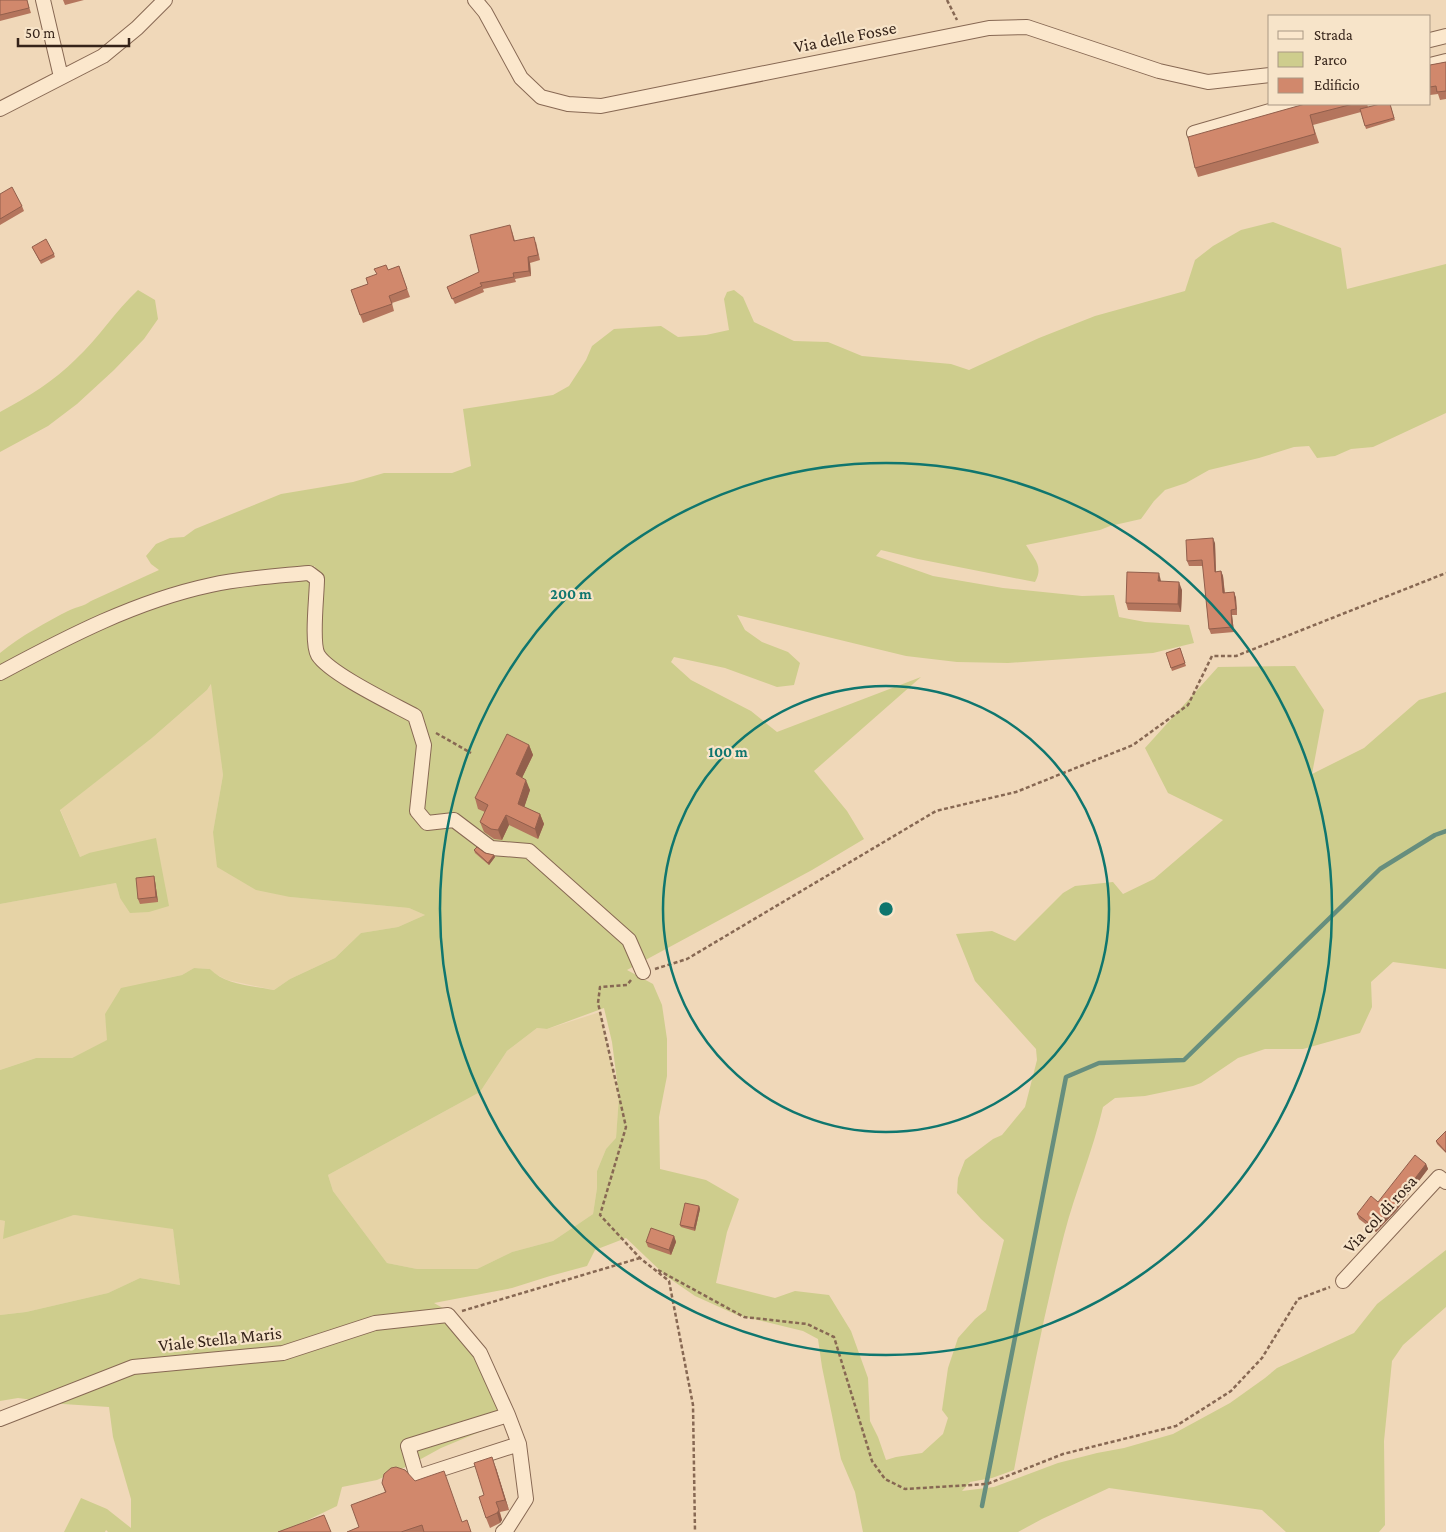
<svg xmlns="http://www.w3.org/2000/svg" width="1446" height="1532" font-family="'Crimson Pro',serif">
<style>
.farmland{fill:#e6d3a6}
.green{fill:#cecd8d;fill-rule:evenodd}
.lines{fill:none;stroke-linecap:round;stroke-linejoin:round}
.stream{stroke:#668e7e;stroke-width:4.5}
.minor-casing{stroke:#876853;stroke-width:16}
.path{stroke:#876853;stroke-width:2.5;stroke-dasharray:4 2.5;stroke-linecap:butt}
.minor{stroke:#fbe7cc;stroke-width:14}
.wall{fill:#b4755d}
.shaded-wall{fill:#925f4c}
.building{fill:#d1886c;stroke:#925f4c}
.ring{fill:none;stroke:#0f766e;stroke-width:2.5}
.labels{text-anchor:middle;stroke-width:4.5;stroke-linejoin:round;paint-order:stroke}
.street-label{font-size:18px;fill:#352319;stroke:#f7e4c9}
.centre{fill:#0f766e;stroke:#f7e4c9;stroke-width:2.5}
.ring-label{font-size:15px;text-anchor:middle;font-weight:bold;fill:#0f766e;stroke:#f7e4c9;stroke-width:4.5;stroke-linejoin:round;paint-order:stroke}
</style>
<rect width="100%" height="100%" fill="#f0d8b9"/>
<path class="farmland" d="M212,683L223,775L213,832L290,897L409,908L425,915L398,927L361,933L335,958L290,979L274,990L227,980L215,974L210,969L194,968L182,975L153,981L105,1014L108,1040L72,1058H36L0,1070V904L116,883L120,898L149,912L89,853L80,857L60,809L152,738L207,690Z
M600,1012L619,1096L616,1139L606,1149L597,1171V1188L593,1214L553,1241L512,1252L477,1269H417L387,1263L333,1191L328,1175L480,1092L507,1051L537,1028L547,1029Z
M74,1215L173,1228L180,1285L140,1278L108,1293L26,1312L0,1315V1220L5,1221L4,1238Z"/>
<path class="green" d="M1273,222L1341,248L1347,289L1446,264V413L1373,447L1351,449L1335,456L1317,458L1309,446L1294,447L1259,458L1209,470L1186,483L1165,490L1154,501L1141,519L1110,526L1100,530L1026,545C1034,559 1044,566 1035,582L918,559L881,550L876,556L933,576L1003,588L1082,596L1114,595L1119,617L1145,622L1189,625L1194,643L1153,653L1008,663L957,662L906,656L737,615L745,630L762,642L788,652L800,663L794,685L777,687L725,668L674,657L671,662L691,680L751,711L777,732L921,677L814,771L847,811L864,839L812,870L627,970L653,984L662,1005L667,1039V1076L659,1117L660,1169L706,1180L739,1199L727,1232L716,1283L775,1298L795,1291L829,1295L851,1331L868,1378L870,1421L878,1437L886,1460L896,1457L922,1453L943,1434L948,1418L942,1410L948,1368L958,1338L975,1319L986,1310L1004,1240L981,1219L957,1193L958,1178L965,1160L993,1139L1002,1135L1025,1107L1037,1060L1036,1049L975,981L956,934L992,931L1015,941L1063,893L1075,886L1113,882L1123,894L1154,879L1223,820L1168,793L1145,748L1218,667L1295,666L1324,710L1312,774L1364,748L1419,700L1446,692V969L1393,962L1371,982L1372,1007L1360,1033L1303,1049H1265L1238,1058L1201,1083L1193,1086L1145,1096L1115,1098L1103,1107C1093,1151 1075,1192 1064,1235C1044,1313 1029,1391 1014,1470L992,1478L970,1482L962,1491L994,1487L1058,1463L1097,1453L1124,1448L1173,1434L1230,1403L1265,1378L1277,1368L1354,1333L1377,1304L1446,1250V1307L1403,1345L1392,1361L1384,1441L1385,1525L1379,1532H1286L1262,1510L1109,1488L1042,1519L1018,1532H863L855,1492L841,1459L822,1367L818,1339L803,1331L737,1315L695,1296L666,1276L626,1238L595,1250L587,1266L550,1276L512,1288L434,1303L457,1316L484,1362L503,1404L489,1428L441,1448L410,1465L377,1480L342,1487L337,1506L283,1532H108L106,1530L105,1532H64L81,1498L107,1509L131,1528V1499L113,1437L109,1407L63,1404L18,1398L0,1401V1315L26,1312L108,1293L140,1278L180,1285L173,1229L74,1215L3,1239L5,1221L0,1220V1070L36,1058H72L107,1040L105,1014L121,988L182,975L194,968L210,969C225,985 253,986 274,990L290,979L335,958L361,933L398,927L425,915L409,908L290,897L256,890L217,867L213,832L223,775L211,684L207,690L152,738L60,810L80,857L89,853L156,838L169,906L149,912L130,913L120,898L116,883L0,904V676C36,657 71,636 109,621C144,607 180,599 216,589C247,581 285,569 317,579L315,566L309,569L271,571L143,603L75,630L43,646L0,670V653C21,636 46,622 70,610C79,606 82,607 91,601L159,570L151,564L146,556L156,544L170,538L184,537L195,529L281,494L353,482L384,473H452L471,466L463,409L553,395L569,386L586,360L592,346L614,329L661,326L678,337L706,335L729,330L724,299L727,292L734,290L743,297L754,322L794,341L828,342L862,356L951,364L969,370L1039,338L1095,316L1185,291L1195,260L1213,246L1241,230ZM604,1008L612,1042L619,1096L616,1138L606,1149L597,1171V1188L593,1214L553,1241L512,1252L477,1269H417L387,1263L333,1191L328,1175L480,1092L507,1051L537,1028L547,1029Z
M138,290L155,300L158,319L144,339L114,370L77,404L48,426L0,452V412C28,397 54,381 76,359C99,338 115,311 138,290Z"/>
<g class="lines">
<path class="stream" d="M982,1506L1066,1077L1099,1063L1184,1060L1380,869L1435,835L1446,831"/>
<defs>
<path id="minor" d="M43,0L61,77
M475,0L485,12L521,78L541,97L568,104L601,106L989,28L1027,27L1159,71L1208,82L1270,75
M1430,40L1446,36
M1430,65L1446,61
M0,109L103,56L137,28L165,0
M1194,133L1294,104
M0,673C67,637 136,601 211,585C241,578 278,576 309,573L317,579C317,595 311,643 318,655C330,674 393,704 415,716L424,745L417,811L427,823L454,820L491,848L529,851L629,940L643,972
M1343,1281L1439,1177L1446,1182
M508,1415L408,1446L417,1477L519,1444
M0,1419L133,1367L283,1353L375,1323L448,1315L480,1353L508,1415L519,1444L526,1499L507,1529L503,1532"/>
</defs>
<use href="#minor" class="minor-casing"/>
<path class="path" d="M947,0L957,20
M436,733L471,753
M655,969L687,959L936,811L1016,792L1133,745L1188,705L1212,656H1236L1446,573
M631,980L627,985L600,987L598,1003L626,1127L600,1215L640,1258L669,1281L693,1405L695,1532
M658,1270L744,1317L807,1324L834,1337L872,1461L885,1479L905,1489L987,1484L1063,1454L1176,1426L1231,1391L1262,1358L1298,1299L1330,1287
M462,1311L640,1258"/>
<use href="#minor" class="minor"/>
</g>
<path class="wall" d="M0,0H27L31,13L0,21Z
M63,0H84L65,5Z
M1446,62V99L1440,100L1438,94L1430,95V65Z
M1305,104H1367L1368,107L1390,104L1395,120L1366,129L1361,112L1313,125L1319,143L1198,177L1195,168Z
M0,194L22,206L24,211L0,225Z
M512,231L515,241L536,242L540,260L530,263L531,276L515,279L516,282L483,289L484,292L455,304L447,287L479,272Z
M32,247L54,254L55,257L41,264Z
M399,266L410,297L392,303L394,311L363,323L351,290L368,284L388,270Z
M1215,543L1216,572L1221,571L1223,576L1225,593L1234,592L1236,598L1237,615H1232L1234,632L1211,634L1209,629L1203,566H1189L1187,561Z
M1161,581V582L1182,590L1181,612L1128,610L1126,603Z
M1180,648L1186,666L1172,671L1166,653Z
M529,745L533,755L522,778L530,790L524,807L540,814L544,824L538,839L509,825L502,840L494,839L484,832L480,822L485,812L478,809L475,798Z
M474,850L494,855L495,857L489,865L475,853Z
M154,876L155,881L158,902L140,904L138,899Z
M1446,1131V1153L1437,1144L1436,1141Z
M1426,1164L1428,1169L1396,1211L1376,1232L1359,1219L1357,1214L1378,1202Z
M699,1206L700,1209L695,1231L681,1227L680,1225Z
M674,1236L676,1242L671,1255L648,1247L646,1242Z
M496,1468L509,1510L500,1512L502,1520L500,1523L490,1528L486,1518L484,1495Z
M415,1481L462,1522L471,1532H347L359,1527L385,1492L382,1483Z"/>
<path class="shaded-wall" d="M528,257L530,263L531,276L529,271Z
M1213,538L1215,543L1216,577L1215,572Z
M1221,571L1223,576L1225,598L1223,593Z
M1159,573L1161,581V589L1158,581Z
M1179,582L1182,590L1181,612L1178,604Z
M1234,592L1236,598L1237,615L1236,609Z
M1231,610L1232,615L1234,632L1232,627Z
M529,745L533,755L519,784L516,774Z
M526,780L530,790L522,814L518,804Z
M540,814L544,824L538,839L535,829Z
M506,815L509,825L502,840L498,830Z
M494,855L495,857L489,865L488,863Z
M154,876L155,881L158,902L156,897Z
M1426,1164L1428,1169L1396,1211L1376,1232L1374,1227Z
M699,1206L700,1209L695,1231L694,1228Z
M674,1236L676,1242L671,1255L669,1250Z
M492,1457L496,1468L509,1510L505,1500Z
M496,1502L502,1520L500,1523L497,1513Z"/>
<path class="building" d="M0,0H27L29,8L0,15Z
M1446,62V91L1437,92L1436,86L1430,87V65Z
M1305,104H1353L1310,115L1315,134L1195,168L1188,137Z
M1380,104H1390L1394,118L1365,126L1360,109Z
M12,187L22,206L0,219V194Z
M510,225L514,241L534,237L538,255L528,257L529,271L513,273L514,277L480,283L482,286L452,299L447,287L479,272L470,235Z
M46,239L54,254L40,261L32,247Z
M386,265L388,270L399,266L407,289L389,296L392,304L360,315L351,290L368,284L366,278L377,274L374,269Z
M1213,538L1215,572L1221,571L1223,593L1234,592L1236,609L1231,610L1232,627L1209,629L1202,560L1187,561L1186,540Z
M1127,572L1159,573L1158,581L1179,582L1178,604L1126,603Z
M1180,648L1185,663L1171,668L1166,653Z
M507,734L529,745L516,774L526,780L518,804L540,814L535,829L506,815L498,830L491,829L480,822L488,805L475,798Z
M477,847L485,853L494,855L488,863L474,850Z
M154,876L156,897L138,899L136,878Z
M1446,1131V1152L1436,1141Z
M1415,1155L1426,1164L1394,1206L1374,1227L1357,1214L1371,1196L1378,1202Z
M685,1203L699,1206L694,1228L680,1225Z
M651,1228L674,1236L669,1250L646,1242Z
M492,1457L505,1500L496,1502L499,1510L497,1513L486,1518L479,1497L484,1495L474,1463Z
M396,1467L405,1470L415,1481L444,1471L462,1522L467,1520L471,1532H424L422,1525L401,1532H347L359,1527L351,1505L386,1492L382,1483L384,1474L391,1468Z
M324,1515L331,1532H278Z"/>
<g class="ring">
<circle cx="886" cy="909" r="223"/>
<circle cx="886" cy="909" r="446"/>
</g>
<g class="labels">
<g class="street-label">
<text transform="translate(845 37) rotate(-11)" y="6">Via delle Fosse</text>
<text transform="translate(1380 1214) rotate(-47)" y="6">Via col di rosa</text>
<text transform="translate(220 1339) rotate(-6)" y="6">Viale Stella Maris</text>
</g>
</g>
<circle cx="886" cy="909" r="8" class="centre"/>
<g class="ring-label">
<text x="571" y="599">200 m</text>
<text x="728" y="757">100 m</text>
</g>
<rect x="1268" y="15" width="162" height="90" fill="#f7e4c9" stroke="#a99783"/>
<rect x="1278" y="31" width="25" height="8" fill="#fbe7cc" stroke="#a99783"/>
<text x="1314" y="40" font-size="15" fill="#352319">Strada</text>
<rect x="1278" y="52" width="25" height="15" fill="#cecd8d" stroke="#a99783"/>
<text x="1314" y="65" font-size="15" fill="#352319">Parco</text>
<rect x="1278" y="78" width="25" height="15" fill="#d1886c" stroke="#a99783"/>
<text x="1314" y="90" font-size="15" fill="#352319">Edificio</text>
<path d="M18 38v8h111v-8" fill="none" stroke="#352319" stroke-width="2.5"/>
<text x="25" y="38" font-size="15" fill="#352319" stroke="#f7e4c9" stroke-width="4" paint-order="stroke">50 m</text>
</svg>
